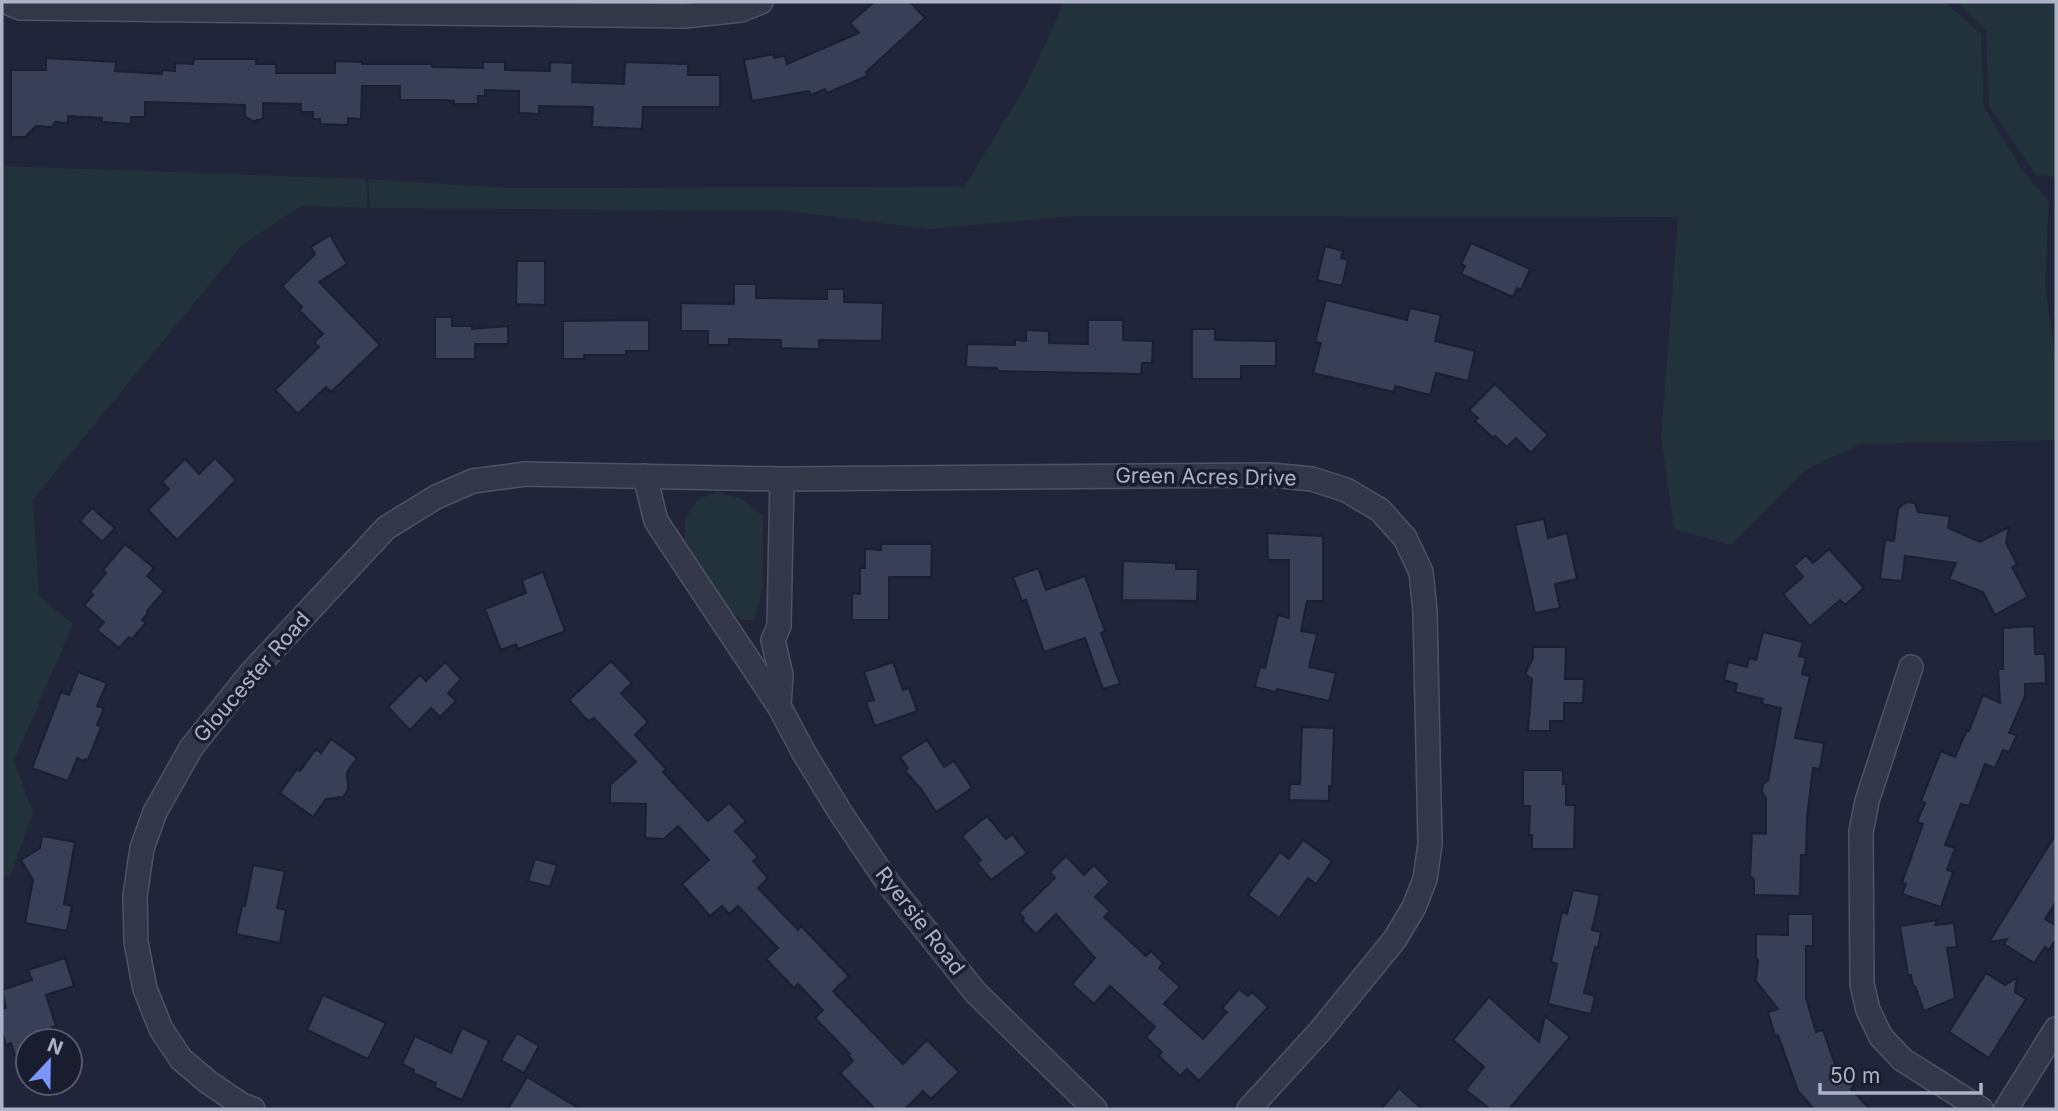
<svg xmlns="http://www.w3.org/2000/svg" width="2058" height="1111" font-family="Inter,sans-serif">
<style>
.green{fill:#22323a}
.building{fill:#393f57;stroke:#1b1f30;stroke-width:2}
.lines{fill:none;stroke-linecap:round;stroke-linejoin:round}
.minor-casing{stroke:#4e5264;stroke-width:26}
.minor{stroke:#333849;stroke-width:23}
.labels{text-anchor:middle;stroke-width:7;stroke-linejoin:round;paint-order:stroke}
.street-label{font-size:21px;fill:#aeb2c6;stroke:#191d2e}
</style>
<rect width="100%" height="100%" fill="#202539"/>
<path class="green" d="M1064,2H1945L1981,34L1984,108L2025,174L2049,202L2045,284L2056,364V440L1860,444L1805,470L1731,545L1674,529L1661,437L1678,217L1074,216L928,229L789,211L370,208L368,179L506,188L964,187L1026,86Z
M1957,2H2056V177L2036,175L1989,106L1986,30Z
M2,166L366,179L368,208L301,206L241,246L33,499L39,596L73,624L14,761L33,813L10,876L2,878Z
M717,492L742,499L763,516V588L754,620H743L731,612L685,540V519L697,500Z"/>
<path class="building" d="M874,2H910L925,18L866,72L867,76L827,93L825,89L811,95L809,91L752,101L744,60L774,54V58L785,56L787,64L859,33L850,23Z
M46,58L116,62L115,71L162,74V70L175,71V63L193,64L194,59H256V64H276V73H335V61L362,62V64H432V67L483,68V62H505V70L550,71V62L573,63L572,82L624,84L625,62L688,64V75H720V107H643L642,129L592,127L593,107L539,106V114L519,113V91L485,90V96H478V104H454V101L444,100H400V86H362L361,119L348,118V125L320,124V119H313V112H301V104L263,103V119L253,121L245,117V105L145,102V117H131V124L102,122V118L68,116V123L55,122L52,127L36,126L25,137H11V70H46Z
M330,235L347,264L319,282L380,345L331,392L326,387L298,414L275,390L319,347L314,342L323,334L299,310L302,307L282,286L315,254L311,247Z
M1471,243L1530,269L1521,290L1517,288L1513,297L1461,274L1465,266L1461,264Z
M1325,246L1343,251L1341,258L1348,260L1342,286L1317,280Z
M517,261H545V305L516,304Z
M734,284H756V298L827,299V289H844V302L883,303L882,341L819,340V349L781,348V340L729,339V345H708V331H681V303L734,304Z
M1326,300L1407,320L1410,308L1441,315L1435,341L1475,351L1468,381L1436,373L1430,395L1395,386L1394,392L1313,373L1321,343L1315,342Z
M435,317H452V326H472V329L508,326V344H475V359H435Z
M649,320V351H626V355H584V359H563V321Z
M1088,320H1123V340L1153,341L1152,363H1142L1141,374L998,371L997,368L966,367L967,344L1015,345V340L1026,341V330L1049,331V343L1088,344Z
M1192,329H1215V340L1276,341V366H1241V379H1192Z
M1495,384L1548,435L1531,453L1516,438L1507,447L1495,436L1493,438L1475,421L1478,418L1469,410Z
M215,458L236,480L177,540L148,510L169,489L162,482L185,459L199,474Z
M1906,502L1915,503L1918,512L1950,516L1948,528L1980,542L2009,527L2006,543L2017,564L2012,567L2028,597L1995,615L1983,592L1949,579L1956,563L1905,556L1902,581L1880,579L1885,540L1894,541L1898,509Z
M92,508L115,528L102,542L80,521Z
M1544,519L1548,538L1567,533L1577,579L1555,584L1560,608L1535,613L1515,525Z
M1267,533L1323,536V601H1307L1301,631L1317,634L1309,667L1336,673L1329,701L1277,689L1276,692L1255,687L1260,667L1265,668L1278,615L1289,618V560H1268Z
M125,544L154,568L147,576L164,591L147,611L148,613L142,620L146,623L132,639L129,637L119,648L97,630L104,622L84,605L93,595L90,592L106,573L103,570Z
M881,544H932L931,577H889V620H852V593L860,594V568H865V549L881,550Z
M1829,549L1864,588L1845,605L1840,600L1810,626L1783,594L1803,577L1794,566L1806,555L1813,563Z
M1123,561L1176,563V569H1198L1197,601L1122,600Z
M1038,568L1046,590L1085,576L1105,631L1101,633L1120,684L1103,689L1085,638L1044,652L1026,600L1022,601L1013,577Z
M543,572L565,631L518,649L516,644L501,650L485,609L526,593L522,580Z
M2034,626L2035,654H2045L2046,683L2025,684V696L2009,733L2017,735L2009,752L2003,750L1995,768L1985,764L1969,806L1961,804L1945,845L1955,848L1947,870L1953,872L1941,907L1902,894L1906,884L1902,883L1923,824L1917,822L1925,803L1921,801L1941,751L1955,757L1967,730L1969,731L1983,695L2000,703L1998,669H2003V628Z
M1763,632L1803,642L1799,656L1806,658L1802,674L1810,676L1795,738L1824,743L1820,769L1813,768L1807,817L1806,855H1801L1800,896L1754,895V880L1750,876L1752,833L1766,834V798L1762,792L1763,784L1768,781L1781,708L1762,704L1763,699L1735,692L1737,684L1724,680L1728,662L1747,667L1749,658L1756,660Z
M1533,647H1566L1565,679H1584L1583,703H1564V721H1550V731H1528L1532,679L1525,674L1533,658Z
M611,661L632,683L621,693L648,722L635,735L666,769L663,772L708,821L729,803L746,821L735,831L758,857L753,861L768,878L758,888L798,930L801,926L849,976L833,991L903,1064L927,1040L959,1072L931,1099L923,1091L905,1109H875L840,1073L853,1061L848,1055L850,1054L815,1018L823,1010L798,984L794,988L766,959L778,948L738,906L729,914L722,906L710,916L682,884L709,860L678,826L664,839L645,838L646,804L610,803V785L636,762L594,718L588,721L569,700Z
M445,662L461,679L448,693L456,701L440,717L431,708L410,730L388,707L420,675L426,681Z
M893,662L903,690L909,688L917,711L875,726L866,702L874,700L864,672Z
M78,672L107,683L97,706L104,708L97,725L101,727L88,760L85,759L84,761L77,758L68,781L32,768L61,692L69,695Z
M1302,727L1334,728L1332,786H1329V801L1289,800L1290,784H1300Z
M331,739L357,758L347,772L348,790L343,797L326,799L313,817L280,793L297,769L300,771L316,749L321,753Z
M927,740L944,767L954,761L972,788L936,812L922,790L905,771L908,768L900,757Z
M1523,770H1563V784H1566V805H1575L1574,849H1532V835H1529L1530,806H1523Z
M987,816L1006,839L1012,834L1027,853L991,880L977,863L981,860L962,836Z
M2056,834V902L2045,919L2056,926V939L2049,950L2045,947L2034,963L2004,944L2007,939L1989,942Z
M42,836L75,842L64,904L72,906L67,931L25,923L33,880L21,860L40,848Z
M1303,840L1332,861L1316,884L1308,878L1279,918L1248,895L1280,852L1289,859Z
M1066,856L1084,875L1094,865L1110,882L1095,897L1110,911L1104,917L1146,956L1151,951L1163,963L1159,968L1180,987L1164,1004L1203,1039L1227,1012L1222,1008L1239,989L1248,996L1252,992L1268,1007L1199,1081L1187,1069L1180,1076L1159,1056L1162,1052L1146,1037L1155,1027L1110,986L1094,1004L1072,984L1095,958L1056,914L1036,934L1022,920L1024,918L1019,913L1055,878L1050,872Z
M535,859L557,865L550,887L528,881Z
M253,865L285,871L277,908L286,910L280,943L236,934L242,906H245Z
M1573,890L1600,895L1592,930L1601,932L1598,948L1595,947L1584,993L1595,996L1591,1014L1548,1004L1557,964L1551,962L1562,912L1567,914Z
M1788,914H1813V946H1806V998L1816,1032L1823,1030L1835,1064L1854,1085L1851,1089L1870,1109H1814L1798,1091L1778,1035L1775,1036L1768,1012L1778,1009L1756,981L1758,960L1756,959V934L1788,935Z
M1937,920L1935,925L1954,923L1957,947L1947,948L1955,998L1924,1011L1915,986H1913L1911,975H1908L1900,926Z
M65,958L74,986L46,995L56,1026L52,1027L56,1041H28V1085H24L11,1043L6,1045L2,1032V1009L6,1008L2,990L32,980L28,970Z
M1986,973L2005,985L2017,977L2015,992L2026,999L1989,1058L1949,1032Z
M323,995L386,1023L368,1059L307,1030Z
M1489,997L1539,1042L1545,1016L1570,1037L1509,1109H1490L1466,1090L1484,1067L1453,1040Z
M462,1028L489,1041L462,1100L434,1087L436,1083L413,1073L414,1070L402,1064L415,1036L451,1053Z
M517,1033L539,1046L524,1073L501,1060Z
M527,1077L580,1109H508Z
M1399,1088L1422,1109H1381Z"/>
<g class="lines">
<defs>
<path id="minor" d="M6,2L20,8L685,16L741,10L761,2
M645,476L656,521L779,706L804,753L840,812L888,883L976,993L1095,1109
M1911,667L1867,801L1861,832L1862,984L1868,1010L1881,1037L1903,1060L1981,1109
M779,706L781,675L773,640L779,626L782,479
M253,1109L242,1105L208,1082L181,1059L161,1029L145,989L136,942L135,896L142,848L155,812L191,748L250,674L386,528L436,497L473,481L525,474L782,479L1270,475L1312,479L1346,490L1380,510L1405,538L1421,572L1425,611L1430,844L1425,879L1414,907L1395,939L1321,1030L1249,1109
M2006,1109L2056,1029"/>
</defs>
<use href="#minor" class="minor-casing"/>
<use href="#minor" class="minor"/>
</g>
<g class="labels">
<g class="street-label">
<text transform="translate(1206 477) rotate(1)" y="7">Green Acres Drive</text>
<text transform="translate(252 677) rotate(-49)" y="7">Gloucester Road</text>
<text transform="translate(920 921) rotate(52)" y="7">Ryersie Road</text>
</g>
</g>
<rect width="2058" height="1111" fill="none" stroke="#aeb2c6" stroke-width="7"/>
<g transform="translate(49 1062) rotate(22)"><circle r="33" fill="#191d2e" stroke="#55596b" stroke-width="2"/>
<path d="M0-5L12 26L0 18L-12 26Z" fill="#7c95fc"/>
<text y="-10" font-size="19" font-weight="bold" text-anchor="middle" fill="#aeb2c6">N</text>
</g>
<path d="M1820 1083v10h161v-10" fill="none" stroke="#aeb2c6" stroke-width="3.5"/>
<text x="1830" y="1083" font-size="21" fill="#aeb2c6" stroke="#191d2e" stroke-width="5" paint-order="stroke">50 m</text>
</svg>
